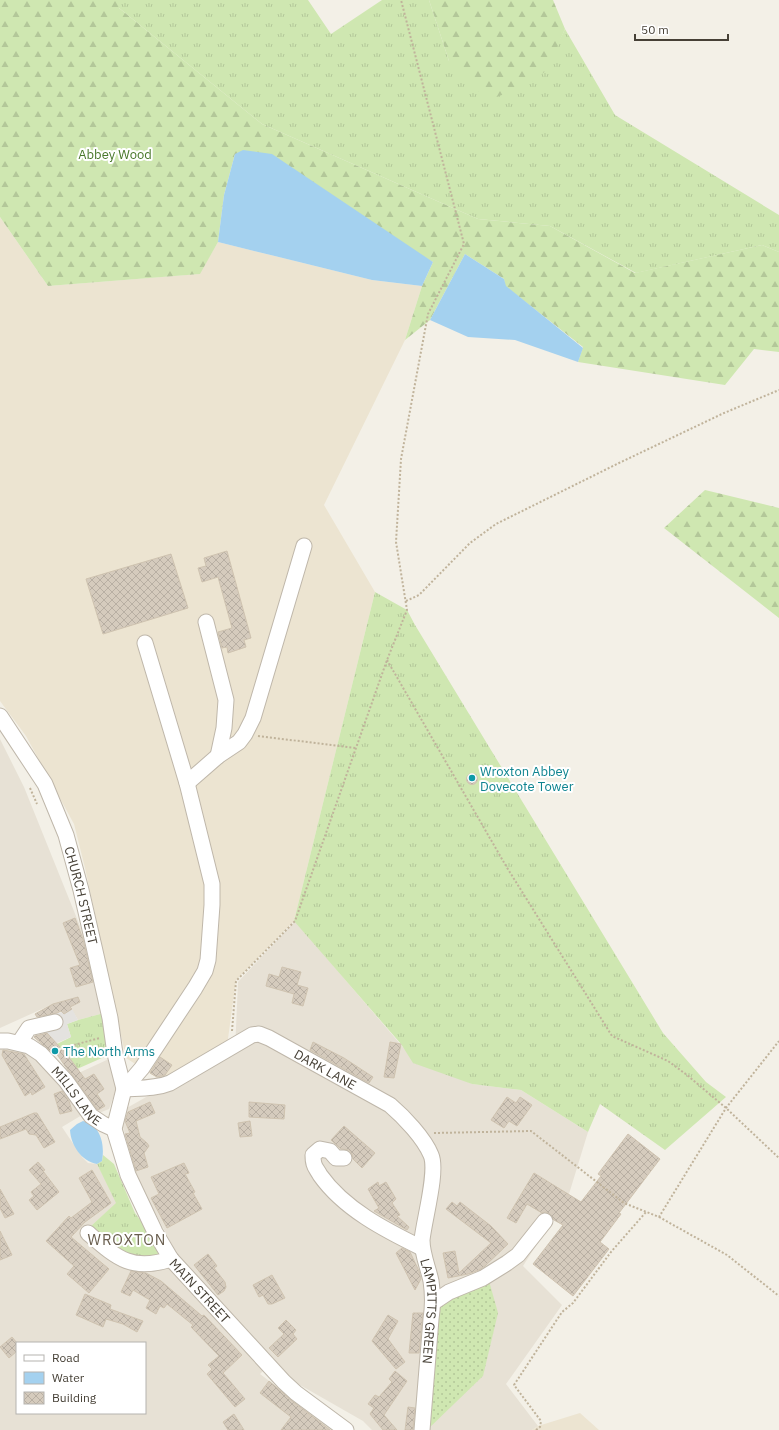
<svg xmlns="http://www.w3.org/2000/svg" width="779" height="1430" font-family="'IBM Plex Sans',sans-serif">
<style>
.residential{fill:#e7e1d5;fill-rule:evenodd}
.education{fill:#ece4d1}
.grass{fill:url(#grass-tufts)}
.forest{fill:url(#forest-firs)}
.garden{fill:url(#garden-dots)}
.parking{fill:#e4e2df}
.water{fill:#a4d1ef}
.building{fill:url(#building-cross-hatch);stroke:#cfc3b0}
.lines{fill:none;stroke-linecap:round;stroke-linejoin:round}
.minor-casing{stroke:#bfb7aa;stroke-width:17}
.path{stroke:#c0b39b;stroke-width:2;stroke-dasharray:2 2;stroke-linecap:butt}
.minor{stroke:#fff;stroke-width:15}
.culture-dot{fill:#0f9aa8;stroke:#fff;stroke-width:1.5}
.labels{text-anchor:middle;stroke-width:4;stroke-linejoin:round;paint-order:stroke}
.park-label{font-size:13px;fill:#48772a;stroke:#fff}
.culture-label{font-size:13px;fill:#0d838f;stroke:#fff;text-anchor:start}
.street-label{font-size:13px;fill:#464036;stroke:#fff}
.quarter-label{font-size:15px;letter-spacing:1px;fill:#695e4e;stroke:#fff}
</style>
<defs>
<pattern id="grass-tufts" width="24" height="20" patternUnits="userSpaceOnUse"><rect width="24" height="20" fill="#cfe7b1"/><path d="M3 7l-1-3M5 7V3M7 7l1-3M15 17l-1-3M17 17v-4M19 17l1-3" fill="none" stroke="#b3c799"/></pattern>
<pattern id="forest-firs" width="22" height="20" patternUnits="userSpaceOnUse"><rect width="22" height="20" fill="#cfe7b1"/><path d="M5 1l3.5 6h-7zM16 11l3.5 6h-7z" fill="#b3c799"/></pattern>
<pattern id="garden-dots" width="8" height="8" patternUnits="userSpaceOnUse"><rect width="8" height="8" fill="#cfe7b1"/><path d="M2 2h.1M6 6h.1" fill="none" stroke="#b3c799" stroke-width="1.8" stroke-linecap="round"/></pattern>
<pattern id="building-cross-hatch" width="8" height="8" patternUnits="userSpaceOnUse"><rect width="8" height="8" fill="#d5cbbd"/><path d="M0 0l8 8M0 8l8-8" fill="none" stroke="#b8afa3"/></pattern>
</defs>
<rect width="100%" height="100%" fill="#f3f0e7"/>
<path class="residential" d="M0,739L24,787L88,946L104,1013L78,1020L66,1000L53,1004L0,1028Z
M295,921L407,1052L472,1084L521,1090L588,1132L569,1194L523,1266L562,1305L506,1384L538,1426L532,1430H372L363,1421L286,1377L272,1362L260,1374L334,1430H0V1043L22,1047L62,1083L82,1115L62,1127L82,1157L88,1163L97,1164L117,1203L91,1226L86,1235L124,1266L181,1261L149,1202L135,1171L121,1120L125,1109L148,1096L179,1082L235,1051L238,982ZM17,1343H145V1413H17Z
M111,1058L116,1090L109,1109L94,1115L70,1077Z"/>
<path class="education" d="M0,217L48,286L199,274L218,242L372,280L422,286L405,340L324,505L375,592L294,921L236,980L227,1046L162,1081L126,1058L85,868L74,824L26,736L0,701Z
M580,1413L599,1430H532L538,1426Z"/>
<path class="grass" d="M119,0H308L331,34L382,0H429L449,61L544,72L565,29L615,115L779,215V252L762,245L636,273L550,226L478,219L262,124L119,8Z
M375,592L407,610L415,625L663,1033L706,1082L726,1097L665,1150L600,1104L588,1132L521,1090L472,1084L413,1063L401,1044L294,921Z
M104,1013L111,1054L77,1069L71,1060V1059L57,1044L71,1037L67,1024L78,1020Z
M103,1155L114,1164L135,1213L151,1235L159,1256L129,1257L112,1245L91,1226L116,1203L97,1164L102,1161Z"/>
<path class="forest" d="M0,0H119V8L262,124L478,219L550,226L635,273L762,245L779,252V352L754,349L725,385L578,362L583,347L505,286L504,279L465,254L430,320L405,340L422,286L433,262L235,154L224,195L218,242L200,274L48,286L0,217Z
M429,0H553L565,29L547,70L525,87L487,100L449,61Z
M705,490L779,508V618L664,528Z"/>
<path class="garden" d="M489,1281L498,1313L483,1376L427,1430L439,1309L454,1293Z"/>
<path class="parking" d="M72,1009L78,1020L67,1024L71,1037L57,1043L41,1028L39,1022L57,1013L62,1012L64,1014Z"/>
<path class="water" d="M243,150L272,154L433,262L422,286L372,280L218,242L224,195L235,154Z
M465,254L504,279L506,286L583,348L578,362L515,340L468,337L430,320Z
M83,1121C101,1125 105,1145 102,1161L97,1164C81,1161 71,1145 70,1130L77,1124Z"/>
<path class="building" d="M227,551L251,638L244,640L246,647L228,653L227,647L222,648L218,632L232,628L218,577L202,582L198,568L206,566L204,558Z
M171,554L188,608L103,634L86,579Z
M466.5 779a5.5 5.5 0 1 1 11 0a5.5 5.5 0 1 1-11 0Z
M75,918L83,939L93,982L76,987L70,968L80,965L63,923Z
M282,967L301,972L297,985L308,988L303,1006L292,1003L294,994L266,986L269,974L279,977Z
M78,997L80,1002L70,1007L72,1009L64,1014L61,1011L57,1013L37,1017L35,1014L53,1004Z
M47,1033L60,1047L51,1052L34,1037L35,1036Z
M313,1042L344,1058L373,1077L369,1083L310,1050Z
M390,1042L401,1044L394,1078L384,1077Z
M63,1049L85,1079L94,1074L104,1089L97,1094L105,1106L98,1110L97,1109L73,1076L65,1066L56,1053Z
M3,1050L24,1054L45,1087L32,1095L31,1092L25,1096L2,1055Z
M160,1057L172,1065L165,1075L157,1077L150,1073Z
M62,1091L69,1101L72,1111L60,1114L54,1094Z
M507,1097L516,1103L520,1097L532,1105L517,1126L509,1121L504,1128L491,1120Z
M150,1102L155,1113L136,1121L140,1137L147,1143L149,1146L144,1153L148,1167L136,1171L125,1134L130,1133L125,1121L128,1112Z
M249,1102L285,1105L284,1119L249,1117Z
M34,1113H37L55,1142L44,1148L36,1135L29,1134L26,1129L0,1139V1127Z
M250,1121L252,1136L240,1137L238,1123Z
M344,1126L375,1153L362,1168L353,1159L352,1154L349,1150L341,1149L331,1140Z
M628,1134L660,1159L619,1213L621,1214L600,1242L609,1249L573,1296L533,1264L563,1225L554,1220L550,1214L546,1212L542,1213L527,1204L516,1223L507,1218L534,1173L581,1202L601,1176L598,1174Z
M38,1162L45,1170L43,1171L59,1192L37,1210L29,1200L34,1196L31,1192L41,1184L29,1170Z
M184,1163L189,1173L185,1174L195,1192L193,1193L202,1209L167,1228L151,1198L159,1194L151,1177Z
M92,1170L111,1203L85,1222L71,1237L109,1269L89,1293L67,1274L74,1266L46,1241L69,1216L71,1218L92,1202L79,1178Z
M378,1182L379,1186L386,1182L396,1199L392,1203L400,1215L397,1216L409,1227L407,1230L374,1211L379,1208L368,1189Z
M0,1189L14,1214L5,1218L0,1208Z
M452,1202L457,1206L460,1202L491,1226L508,1244L485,1266L479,1270L468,1274L448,1278L443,1253L455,1251L459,1273L491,1243L446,1209Z
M0,1231L12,1255L0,1260Z
M402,1248L410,1252L419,1271L421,1279L415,1290L396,1253Z
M208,1254L217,1266L214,1268L225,1282L226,1287L224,1291L218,1295L194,1265Z
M131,1271L146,1273L161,1281L202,1316L204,1315L242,1355L223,1373L245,1399L235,1407L207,1374L212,1369L208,1365L219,1356L191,1327L193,1325L167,1304L164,1308L160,1306L156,1314L146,1308L150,1300L133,1290L130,1296L121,1292Z
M272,1275L285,1298L272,1304H268L263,1295L259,1297L253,1285Z
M85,1294L111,1305L110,1309L143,1321L137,1332L123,1324L106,1319L103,1327L76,1315Z
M413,1313H423L419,1353H409Z
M388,1315L398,1321L388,1339L405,1362L396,1369L372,1341Z
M286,1320L296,1330L293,1334L297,1339L278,1357L269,1348L284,1334L278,1328Z
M12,1337L17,1343V1351L9,1358L0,1347Z
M395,1371L407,1381L384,1415L397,1430H383L370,1414L374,1408L368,1404L375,1395L379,1397L392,1382L389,1379Z
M269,1381L291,1400L330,1430H281L291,1417L260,1393Z
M408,1407L415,1408L413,1430H405Z
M234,1414L244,1430H228L223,1422Z"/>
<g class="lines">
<defs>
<g id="minor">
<path d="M206,622L226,700L224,728L218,756"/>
<path id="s1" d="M0,716L45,784L66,835L81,890L95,951L110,1018L115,1054L124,1089L114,1129L128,1175L155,1232L171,1259L284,1382L296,1393L346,1430"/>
<path d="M187,783L218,756L239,742L245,734L253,718L304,546"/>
<path id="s2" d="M0,1041H8L29,1046L41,1054L66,1081L91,1116L103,1124L114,1129"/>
<path d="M19,1043L29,1028L55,1022"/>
<path id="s3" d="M124,1089C140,1088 155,1089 170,1083L252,1035L259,1034L269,1038L390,1105C404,1117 424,1138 431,1155C438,1171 424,1220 422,1240C422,1254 428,1267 431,1281C433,1294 433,1306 431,1319L422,1430"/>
<path d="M124,1089L142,1068L195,988L205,971L208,960L212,905V884L187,783L145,643"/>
<path d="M344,1158H336L330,1151L320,1149L313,1155C313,1158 313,1161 314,1164C315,1168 318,1171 320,1175C344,1209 385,1230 422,1248"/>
<path d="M88,1233C117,1258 131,1272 171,1259"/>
<path d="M434,1302L449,1292L483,1278L507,1263L518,1255L545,1221"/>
</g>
</defs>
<use href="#minor" class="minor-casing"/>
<path class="path" d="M406,601L419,595L470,543L496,524L619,463L724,413L779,390
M387,660L506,866L612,1036L668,1061L687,1075L726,1108L779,1158
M258,736L356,748
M30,788L37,804
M232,1031L236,981L295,921L387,660L407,610L396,542L401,459L428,314L464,244L401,0
M70,1046L100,1038
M434,1133L531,1131L624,1203L659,1217L726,1108L779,1041
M659,1217L727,1255L779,1296
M536,1430L540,1427L541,1421L514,1385L562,1312L573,1303L611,1252L646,1212"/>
<use href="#minor" class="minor"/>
</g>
<g class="culture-dot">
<circle cx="472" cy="778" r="4"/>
<circle cx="55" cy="1051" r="4"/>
</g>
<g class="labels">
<g class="park-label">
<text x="115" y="159">Abbey Wood</text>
</g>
<g class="culture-label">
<text x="480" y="776">Wroxton Abbey<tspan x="480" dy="15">Dovecote Tower</tspan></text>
<text x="63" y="1056">The North Arms</text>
</g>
<g class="street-label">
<text dy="5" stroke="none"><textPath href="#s1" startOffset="199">CHURCH STREET</textPath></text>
<text dy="5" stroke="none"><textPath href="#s3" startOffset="224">DARK LANE</textPath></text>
<text dy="5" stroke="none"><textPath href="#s2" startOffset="99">MILLS LANE</textPath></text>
<text dy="5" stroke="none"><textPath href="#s1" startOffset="624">MAIN STREET</textPath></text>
<text dy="5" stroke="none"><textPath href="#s3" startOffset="521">LAMPITTS GREEN</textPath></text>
</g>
<g class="quarter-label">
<text x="127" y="1245">WROXTON</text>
</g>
</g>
<rect x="16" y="1342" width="130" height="72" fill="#ffffff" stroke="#b5b3af"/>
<rect x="24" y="1355" width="20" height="6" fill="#ffffff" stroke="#b5b3af"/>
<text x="52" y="1362" font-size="12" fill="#464036">Road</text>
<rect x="24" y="1372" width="20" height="12" fill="#a4d1ef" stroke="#b5b3af"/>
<text x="52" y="1382" font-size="12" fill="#464036">Water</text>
<rect x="24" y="1392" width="20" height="12" fill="url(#building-cross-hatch)" stroke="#b5b3af"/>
<text x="52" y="1402" font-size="12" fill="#464036">Building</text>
<path d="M635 34v6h93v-6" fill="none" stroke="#464036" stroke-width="2"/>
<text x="641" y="34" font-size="12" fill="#464036" stroke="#ffffff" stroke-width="3" paint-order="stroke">50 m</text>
</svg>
